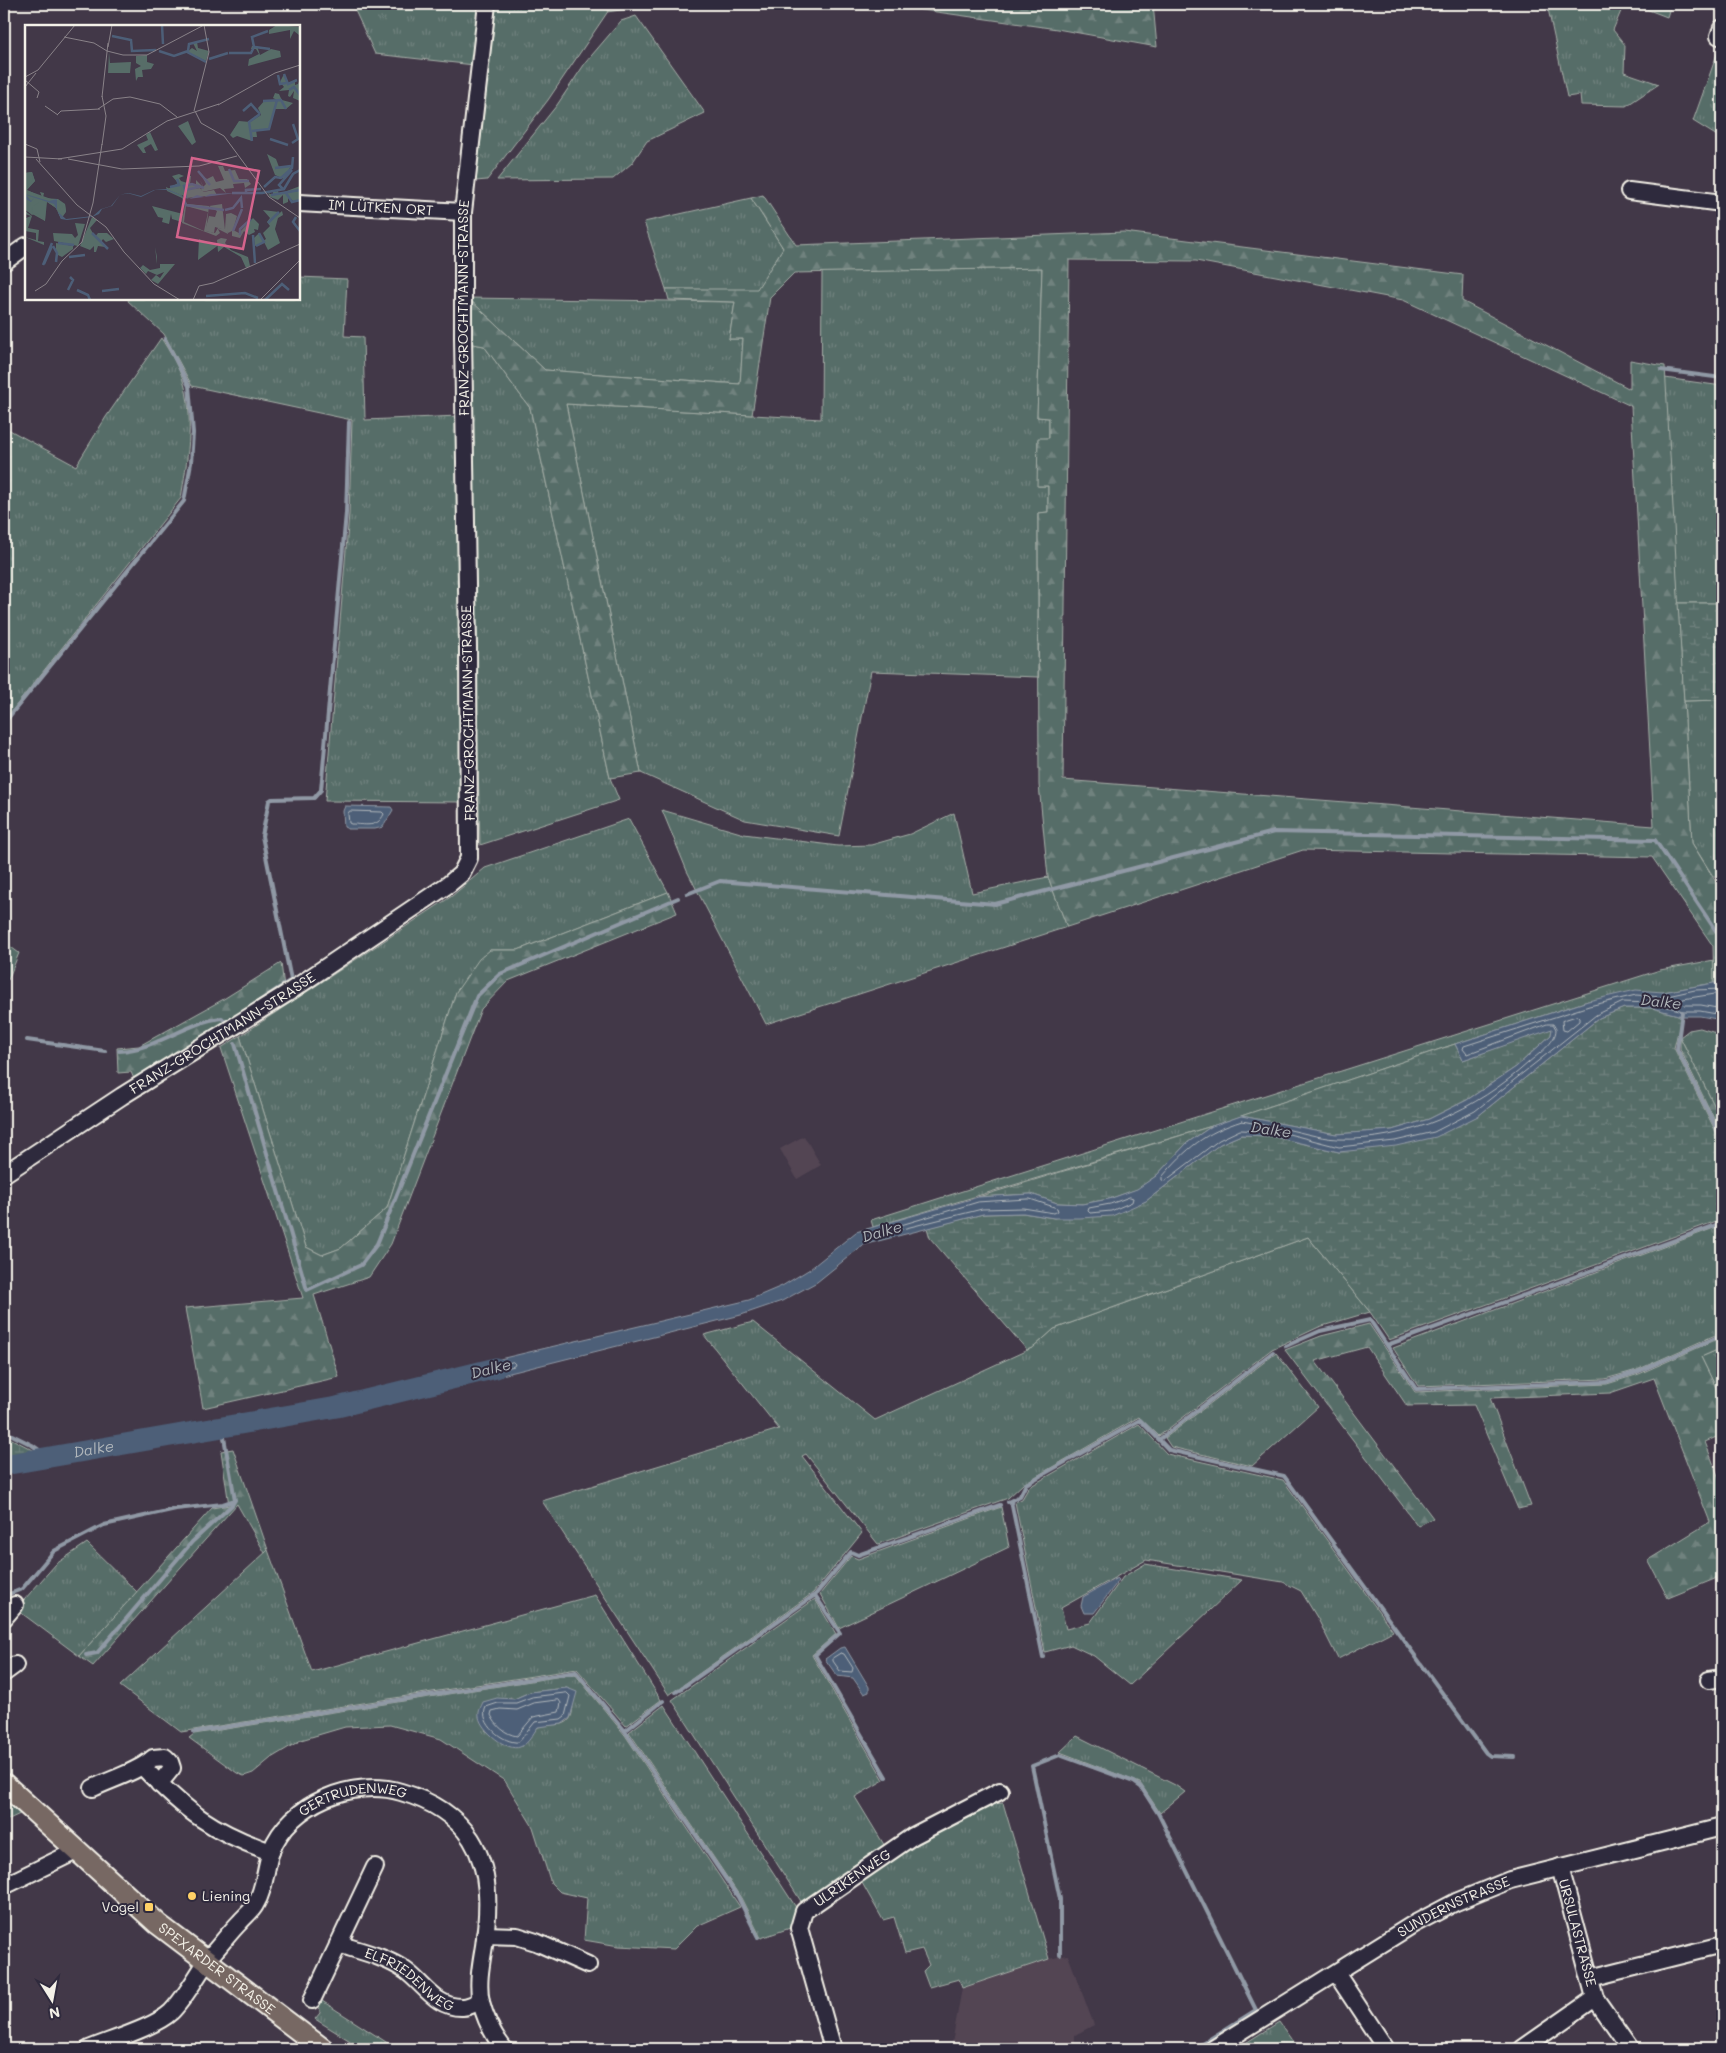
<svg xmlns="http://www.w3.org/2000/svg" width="1726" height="2053" font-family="Mali,sans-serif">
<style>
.built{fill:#534553}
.grass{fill:url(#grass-tufts);stroke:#a6afa8;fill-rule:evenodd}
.forest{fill:url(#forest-firs);stroke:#a6afa8;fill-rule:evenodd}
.wetland{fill:url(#wetland-marsh);stroke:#a6afa8}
.water{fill:#4d5f78;stroke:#9099a5}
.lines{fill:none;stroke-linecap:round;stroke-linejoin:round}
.shore{stroke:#b1b7bb;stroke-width:1}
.stream{stroke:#9099a5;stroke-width:4}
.river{stroke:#4d5f78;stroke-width:21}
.minor-casing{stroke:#f4f1e8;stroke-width:20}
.major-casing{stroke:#f4f1e8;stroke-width:24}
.minor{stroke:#2f2a3d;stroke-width:16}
.major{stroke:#776864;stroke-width:20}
.poi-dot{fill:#ffd166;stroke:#2f2a3d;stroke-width:2}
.labels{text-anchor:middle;stroke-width:4;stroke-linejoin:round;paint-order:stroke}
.street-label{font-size:14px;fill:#f4f1e8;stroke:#2f2a3d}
.poi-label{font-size:14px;fill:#f4f1e8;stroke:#2f2a3d;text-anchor:start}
.water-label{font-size:15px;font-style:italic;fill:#b1b7bb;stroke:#2f2a3d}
.inset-river{fill:none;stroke:#4d5f78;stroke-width:2.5}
.inset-road{fill:none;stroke:#898288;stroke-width:1}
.view{fill:#d4648c;fill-opacity:0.15;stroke:#d4648c;stroke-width:2.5}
.inset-edge{fill:none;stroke:#f4f1e8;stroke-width:2.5}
</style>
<defs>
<pattern id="grass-tufts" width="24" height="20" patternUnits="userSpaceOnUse" patternTransform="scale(1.25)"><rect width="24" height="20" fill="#576d68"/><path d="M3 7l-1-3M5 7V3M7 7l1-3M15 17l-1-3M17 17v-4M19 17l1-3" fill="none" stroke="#70827e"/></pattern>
<pattern id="forest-firs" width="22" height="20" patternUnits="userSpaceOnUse" patternTransform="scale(1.25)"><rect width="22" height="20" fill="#576d68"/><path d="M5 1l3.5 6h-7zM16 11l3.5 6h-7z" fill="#70827e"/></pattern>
<pattern id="wetland-marsh" width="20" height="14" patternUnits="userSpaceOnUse" patternTransform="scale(1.25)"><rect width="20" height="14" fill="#576d68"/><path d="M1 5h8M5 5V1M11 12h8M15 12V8" fill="none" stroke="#70827e"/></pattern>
</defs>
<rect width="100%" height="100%" fill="#423848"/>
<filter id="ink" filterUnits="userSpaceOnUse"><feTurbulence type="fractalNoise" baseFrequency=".02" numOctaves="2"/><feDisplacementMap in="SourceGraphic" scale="10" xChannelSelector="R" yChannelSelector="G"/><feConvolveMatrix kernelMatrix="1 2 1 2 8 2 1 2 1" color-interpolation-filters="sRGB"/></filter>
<g filter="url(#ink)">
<path class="built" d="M804,1136L821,1165L797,1179L780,1149Z
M1068,1955L1094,2025L1075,2035V2049H951L962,1988L1049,1959Z"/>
<path class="grass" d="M352,4H481L474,65L375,54Z
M496,4H613L548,100L487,180L476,181Z
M1547,4H1624L1613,30L1625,45L1624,72L1659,84L1626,106L1581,105L1580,95L1567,97Z
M1633,4H1671L1667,17Z
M636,16L705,113L647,141L632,163L613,179L497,180L557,105L586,62L621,21Z
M1722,40V139L1693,121Z
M751,198L783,248L757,290L666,289L644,222Z
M1042,268L1037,417L1049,418V438L1038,439V486H1048V512L1038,513V677L871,671L839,836L745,820L641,773L566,404L821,419L822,272Z
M299,277L347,279L344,336L363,337L365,420L459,416L463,802L325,801L349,514L352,420L192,386L164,334L128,301L129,299H299Z
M468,298L735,302L729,339H743L740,384L545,370Z
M161,338C169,350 182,373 185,387C194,423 187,462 181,498L7,717L4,714V427L76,466L106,417Z
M468,343L484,346L530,408L610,778L619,800L480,845Z
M1665,378L1722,386V603H1678Z
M1722,700V877L1713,876L1692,843L1684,701Z
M662,810L744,834L838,846L871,845L910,834L954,813L972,893L1048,877L1067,927L766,1024L687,871Z
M629,819L668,892L518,950H490L456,992L387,1208L341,1248L322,1255L306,1247L240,1036L452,896L485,868Z
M1714,960V983L1663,992L1588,1001L1455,1044L1212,1126L873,1227L871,1220L1660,970Z
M1700,1028L1722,1035V1121L1680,1037L1689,1030Z
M1722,1225V1332L1637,1370L1605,1379L1418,1386L1393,1348Z
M1308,1237L1370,1312L1319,1327L1272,1349L1159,1436L1139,1417L1023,1484L1008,1498L878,1544L806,1454L802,1456L862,1533L813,1593L669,1695L542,1501L779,1429L704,1335L753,1322L875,1420L1034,1347L1054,1329Z
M1722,1348V1400L1701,1357Z
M1276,1353L1318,1407L1252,1466L1171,1447L1165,1438Z
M1139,1424L1167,1454L1283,1480L1393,1631L1338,1659L1318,1619L1301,1591L1283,1582L1146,1560L1061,1608L1066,1629L1090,1623L1123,1577L1145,1564L1242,1580L1130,1685L1094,1656L1071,1645L1045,1652L1015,1502L1022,1499L1029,1487Z
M1001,1507L1009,1547L839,1628L820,1594L851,1556L858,1559Z
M87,1543L137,1592L79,1656L16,1609L56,1564Z
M268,1550L312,1672L595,1595L661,1700L626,1726L577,1669L181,1732L120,1686Z
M815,1599L836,1634L812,1655L884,1780L855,1797L886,1848L804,1906L672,1700Z
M575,1674L625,1735L740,1907L697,1926L674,1949L619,1946L584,1940L587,1898L560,1892L551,1883L533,1827L505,1781L441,1739L390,1725L345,1727L301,1740L271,1758L253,1773L244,1776L237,1773L189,1738L194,1734ZM567,1688C572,1698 578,1720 562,1724C554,1725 546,1725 538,1727L533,1733L509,1746L485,1730L510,1697L514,1699L530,1692Z
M664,1705L799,1912L793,1927L761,1938L741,1898L629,1732Z
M1077,1736L1175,1785L1185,1792L1160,1813L1140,1783L1060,1752Z
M1003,1803L1049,1959L962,1988L959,1979L929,1987L923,1971L929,1965L922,1949L905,1953L894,1917L883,1920L861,1881L917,1839L984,1805Z
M319,1999L397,2049H363L315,2019L320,2013Z
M1279,2022L1298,2049H1236Z"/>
<path class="forest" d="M613,4H660L607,12Z
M880,4H1153L1157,47L1057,29Z
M763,195L796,245L1124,232L1463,275L1462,301L1630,389V360L1665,366L1692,843L1722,892V984L1714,983L1713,946L1652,857L1303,850L1067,927L1048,877L1039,785L1038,513L1048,512V486H1037L1038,438H1049V418L1037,417L1042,268L794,273L770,297L752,415L566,404L641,773L610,778L530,408L484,346L468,343V298L545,370L740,384L743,339H729L735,302L669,300L666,289H757L783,248L751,198ZM1069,260L1196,261L1403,300L1631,406L1654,826L1063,780Z
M668,892L677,913L508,981L481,1009L391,1244L369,1277L314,1295L339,1377L203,1408L185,1308L303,1298L221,1048L240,1036L306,1247L322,1255L341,1248L387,1208L456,992L479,959L490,950H518Z
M4,942L19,953L8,980L4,977Z
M281,963L284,987L134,1079L131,1072L118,1073L117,1048L139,1046L222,1000Z
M1680,1037L1722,1121V1135L1680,1049Z
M1369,1324L1415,1392L1607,1384L1639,1374L1722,1337V1348L1701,1357L1722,1400L1721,1435L1705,1442L1722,1486V1576L1668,1598L1648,1560L1710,1522L1654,1378L1610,1393L1490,1398L1531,1506L1518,1509L1474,1405L1407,1406L1367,1347L1315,1361L1433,1518L1418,1526L1285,1350L1321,1336Z
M233,1449L268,1550L265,1553L237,1504L93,1666L79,1656L212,1508L229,1505L221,1451Z
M4,1796L22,1813L7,1820L4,1817Z"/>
<path class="wetland" d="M1678,603H1722V700L1684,701Z
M1624,1008H1652L1682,1016L1674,1048L1722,1144V1219L1389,1340L1370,1312L1308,1237L1054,1329L1034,1347L1027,1350L930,1238L927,1228L983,1214L1023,1213L1054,1218L1146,1201L1220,1144L1241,1135L1270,1136L1339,1152L1478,1116L1599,1018Z
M1552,1028L1551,1035L1516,1067L1467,1100L1429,1119L1392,1130L1336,1134L1241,1116L1455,1044L1463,1060Z
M1212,1126L1187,1143L1156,1176L1138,1189L1109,1199L1082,1204L1057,1203L1031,1194L978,1197Z
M4,1435L39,1453L10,1460L4,1456Z"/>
<path class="water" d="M345,806L391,807L393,810L383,827L375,829H348L344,827L343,811Z
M1714,983L1722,984V1020L1700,1016H1682L1652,1008H1624L1599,1018L1478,1116L1436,1137L1396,1146L1339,1152L1270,1136L1241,1135L1220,1144L1146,1201L1112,1216L1080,1218H1054L1023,1213L983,1214L863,1245L817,1282L782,1301L741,1315L470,1383L466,1367L749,1300L782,1286L810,1269L856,1232L978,1197L1031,1194L1057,1203L1082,1204L1109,1199L1137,1189L1156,1176L1187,1143L1212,1126L1241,1116L1336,1134L1392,1130L1429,1119L1467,1100L1516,1067L1551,1035L1552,1029L1463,1060L1455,1044L1588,1001L1636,990L1663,992Z
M1117,1578L1119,1580L1094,1613H1084L1081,1606L1083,1597Z
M845,1647L869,1687V1692L864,1694L853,1678L837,1676L825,1659L840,1648Z
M567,1688L577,1692L570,1718L562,1724L538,1727C533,1733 529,1744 520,1747C507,1752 481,1730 479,1717C478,1711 481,1707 483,1702L497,1698L514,1699L530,1692Z"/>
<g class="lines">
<path class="shore" d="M350,811L382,812L384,814C377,829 365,824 351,824L349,823L348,814Z
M1722,989L1695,990L1663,997L1636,995L1589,1006L1464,1046L1463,1049L1467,1054L1547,1024H1553L1556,1029C1556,1043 1538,1054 1528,1063C1477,1109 1407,1142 1337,1139C1318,1138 1298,1131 1280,1128L1277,1131L1339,1147L1395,1141L1434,1132L1475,1111L1596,1015L1623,1002L1653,1003L1683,1011H1700L1722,1015
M1722,995L1714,994L1683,999L1681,1002L1684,1005H1701L1722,1009
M1577,1016L1579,1018V1021L1567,1031L1563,1030L1562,1021Z
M1242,1121L1269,1126L1271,1129L1269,1131L1240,1130L1219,1140L1165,1181L1162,1180V1177C1187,1148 1204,1133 1242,1121Z
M1130,1197L1133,1198L1132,1202L1111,1211L1090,1213L1088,1211L1089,1208L1110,1204Z
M1030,1199L1057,1208L1058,1211L1054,1213L1023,1208L982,1209L902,1229L899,1227L901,1225L978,1202Z
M513,1362L515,1364L514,1366L476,1376L473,1374L474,1371Z
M841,1653L844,1654L853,1668L852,1672L840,1671L833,1661V1658Z
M567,1693L570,1696L565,1716L561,1719L535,1722L519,1742C504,1744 478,1723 486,1707L498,1703H516L532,1697Z
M559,1700L561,1703L559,1712L533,1717L517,1736C505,1734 496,1726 491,1715L492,1711L500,1709L517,1710L534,1703Z"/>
<path class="stream" d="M1661,370L1722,378
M4,723L184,501L191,463L193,433L189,386L165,339
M687,894L720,881L995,904L1274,832L1655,840L1722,940
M252,1006L291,980L262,836L269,801L272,799L314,798L321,790L346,513L349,422
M1682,1012L1677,1049L1722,1139
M27,1040L105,1051
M235,1044L307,1290L361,1265L377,1244L477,996L500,974L678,898
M119,1051C156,1050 186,1022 222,1018L228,1025
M1387,1345L1722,1223
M1286,1346L1320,1331L1370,1320L1416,1389L1606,1382L1637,1372L1722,1335
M4,1431L32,1445L49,1457
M1160,1439L1273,1352
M1011,1501L1043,1657
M1008,1502L1020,1496L1026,1484L1140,1420L1169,1450L1284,1476L1486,1753L1490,1756L1515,1757
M815,1595L840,1633L815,1655L886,1777
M4,1596L22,1589L54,1551L104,1525L176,1509L223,1504L235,1500L222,1426
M86,1655L97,1653L192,1542L232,1505L235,1500
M676,1692L815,1595L851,1552L858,1555L1000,1505
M625,1731L663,1701
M194,1732L576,1672L625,1731L738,1897L758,1937
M1060,1955V1899L1032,1766L1060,1755L1134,1782L1141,1787L1159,1815L1256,2010L1194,2049
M327,2041L338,2049"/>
<path class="river" id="s1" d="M4,1465L337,1407L496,1368"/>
<defs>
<g id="minor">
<path d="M1719,36L1722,28"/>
<path d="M1629,191L1722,203"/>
<path id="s2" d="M299,203L463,212"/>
<path d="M4,262L26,246"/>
<path id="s3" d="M4,1174L122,1096L286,994L449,884L461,874L469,858L468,647L463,337V212L487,4"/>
<path d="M4,1618L15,1605"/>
<path d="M4,1673L15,1665"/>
<path d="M1709,1680L1722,1678"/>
<path d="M143,1767C185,1811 213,1832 271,1852"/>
<path d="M93,1788C112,1779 139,1771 153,1758L165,1757L170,1762L172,1768L159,1784"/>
<path id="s4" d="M1560,1867L1595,1998L1631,2049"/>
<path d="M4,1886L76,1851"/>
<path d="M485,1935L517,1936L536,1942L588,1965"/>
<path id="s5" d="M338,1944C360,1951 387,1957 406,1971C425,1985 436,2008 463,2007C468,2007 476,2003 481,2001"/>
<path d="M1336,1973L1386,2049"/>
<path d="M1590,1978L1722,1945"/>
<path d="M312,2000L375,1867"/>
<path id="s6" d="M89,2049C111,2040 155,2027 171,2012C187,1996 199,1971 213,1953C222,1943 230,1932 240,1922C245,1916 251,1912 255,1905C265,1889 265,1869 271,1851C290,1803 353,1778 401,1792C429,1800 454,1813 471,1839C491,1871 489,1910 484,1946C481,1964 477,1984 481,2002C485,2018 494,2036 504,2049"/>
<path id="s7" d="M833,2049L799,1928L804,1911L913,1836L1000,1791"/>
<path id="s8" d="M1213,2049L1412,1925L1456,1902L1510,1880L1722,1827"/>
<path d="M1522,2049L1595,1998"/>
</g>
<g id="major">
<path id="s9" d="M4,1784L158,1924L323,2049"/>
</g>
</defs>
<use href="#minor" class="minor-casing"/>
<use href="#major" class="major-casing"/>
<use href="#minor" class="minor"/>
<use href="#major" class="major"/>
</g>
</g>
<g class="poi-dot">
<circle cx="192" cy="1896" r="5"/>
<rect x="144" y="1902" width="10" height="10" rx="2.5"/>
</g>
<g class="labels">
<g class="street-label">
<text dy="5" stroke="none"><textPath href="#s2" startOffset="82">IM LÜTKEN ORT</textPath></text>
<text dy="5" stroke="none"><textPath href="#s3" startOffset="1115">FRANZ-GROCHTMANN-STRASSE</textPath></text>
<text transform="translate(468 713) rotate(-91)" y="5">FRANZ-GROCHTMANN-STRASSE</text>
<text dy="5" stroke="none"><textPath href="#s3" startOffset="260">FRANZ-GROCHTMANN-STRASSE</textPath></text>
<text dy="5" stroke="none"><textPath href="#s6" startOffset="388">GERTRUDENWEG</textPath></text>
<text dy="5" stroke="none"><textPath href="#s7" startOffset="202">ULRIKENWEG</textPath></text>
<text dy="5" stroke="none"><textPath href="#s8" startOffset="280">SUNDERNSTRASSE</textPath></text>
<text dy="5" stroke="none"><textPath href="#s4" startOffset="68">URSULASTRASSE</textPath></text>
<text dy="5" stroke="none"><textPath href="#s9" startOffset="282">SPEXARDER STRASSE</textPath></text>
<text dy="5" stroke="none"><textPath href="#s5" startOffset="81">ELFRIEDENWEG</textPath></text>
</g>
<g class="poi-label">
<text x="202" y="1901">Liening</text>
<text x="139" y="1912" text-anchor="end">Vogel</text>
</g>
<g class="water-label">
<text transform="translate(1661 1002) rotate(6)" y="5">Dalke</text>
<text transform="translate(1271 1130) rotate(8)" y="5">Dalke</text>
<text transform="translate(882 1232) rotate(-16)" y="5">Dalke</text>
<text transform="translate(491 1369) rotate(-14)" y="5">Dalke</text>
<text dy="5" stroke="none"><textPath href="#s1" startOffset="91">Dalke</textPath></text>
</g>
</g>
<g transform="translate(25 25)">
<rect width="275" height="275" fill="#423848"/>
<path d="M172,17L173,23L184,26L181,36L162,27L167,23L172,26L168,18ZM84,27L85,38L106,37L105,48H83ZM259,49L263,59L270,55V60L273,59L275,54V76L268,73L269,66L265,72L263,71L264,65L254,66L259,62L255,57ZM250,68L254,69L259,80L257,75L268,78L261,84H250L244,104L231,105L232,112H228L227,116L212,111L208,113L205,110L214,96L225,97L236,90L233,83L240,75H252L248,73ZM163,96L171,117L167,120L153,101ZM125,107L133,125L130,126L126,119L119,123L121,128H118L112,120L123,115L121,110ZM242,129L251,134L254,142L266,141L259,154L250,150ZM193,141H198L200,146L210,145L214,154H222L226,159L220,163L219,158L208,159L209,163L199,164L201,168L195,163L177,167L176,164L181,159L177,151L182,154L188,151L191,157L199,155ZM7,147L10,156L1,165L40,179L41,187L36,194L31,183L22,177L20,196L0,185V148ZM154,149L159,151L154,153L156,156L175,162L160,165L159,161L161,172L143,164L153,158L147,151ZM275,161V175L269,177L263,171V177L258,179V170L253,175L245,172L243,168L248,170V167L253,166L254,169ZM197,179L200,205L190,202L189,208L180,206L184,191L190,192L192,186L184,181ZM127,181L158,189L157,197L147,194L146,189L144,199L137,197L138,193L133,192ZM238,185L254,187L248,194L257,186L258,190L253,193L250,204L255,218L243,225L239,217L230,221L229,213L234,208L238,216L241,214L238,208L245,201L242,197L245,193ZM206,188L212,191L208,205L214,208L228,193L234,199L233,205L229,204L230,207L224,210L219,206L215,213L207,211V206L203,208L201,205V189ZM67,192L72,195L65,203L70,212L73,208H82L89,214L81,217L78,214L76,217L80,222L73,221L71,227H69V221L65,225L55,221ZM50,198L60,199L53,221L29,216L28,208L47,209L50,213L53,210ZM196,213L202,214L200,218L206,225L223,232L225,241L221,243L216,232L199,222L193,227L192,215ZM31,218L48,221V224L37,232L31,229ZM130,222L132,232V239H150L133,259L126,255L131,250L135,253L139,247L132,250L123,246L121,249L115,243L118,240L125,245L135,243V239H125H132Z" fill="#576d68"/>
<path d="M252,0L275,2L274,10L269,6L265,14V5L244,9V5ZM227,21H232L235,30L246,24L255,26L256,32L223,41L224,34L234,29L231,24H226ZM7,147L10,156L2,165L17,172L15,167L19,168L18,173L33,174L40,179L41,186L36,193L33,187L38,181L35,179L31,183L21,176L15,177L8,181L7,190L2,186H7L5,177L0,185V163L8,155L6,148H0ZM163,151H166L165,159H171V155L178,162L175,155L179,163L160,161L162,172L157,162L156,169L162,179L184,181L181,206L190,208L193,203L200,204L201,190L203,209L193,204L195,208L191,211L157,198L160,179L157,173L142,166L141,162L155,169V161L163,159ZM161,181L183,187L179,206L159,197ZM0,186L7,191L3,203L14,205L13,216L19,217V220L0,212L11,215V208L0,206L1,193L6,191L0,189ZM174,214L188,219H195L173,235Z" fill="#576d68" fill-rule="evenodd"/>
<path d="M175,163L178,167L189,165L192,170L161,173L160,165Z" fill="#576d68"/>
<path d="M122,30V37L129,39L126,44L117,45L118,52H113L111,56L110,44L116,41L111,38V31ZM15,174L21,176L20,196L12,188L7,190L8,181H12Z" fill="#576d68"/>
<path d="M142,164L164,174L172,170L179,172L185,169L211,168L163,174L142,165H130L116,172L102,168L95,170L87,181L77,184L74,189L67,192L42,195L36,194L29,179L1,170L6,176L9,173L6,177L1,174L0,169L24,176L32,174V186L41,194L68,191L76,184L86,181L95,170L104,168L116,171L129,165Z" fill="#4d5f78"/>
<path class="inset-river" d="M137,0L138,19M87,11L106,15L107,26L131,25M229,22L227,12L243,6M230,22L245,24M134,26L149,31L163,26L164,19L184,14M162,27L181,37M204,28H226L229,22M184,34L203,28M259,49L263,59L272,55M253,50L255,59L261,58M264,65L269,62L275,70M238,76L256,75L261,84M218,86L226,79L235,89M227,106L244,104L252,75M245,114L263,120M227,116L224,97L235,89M267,118L273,114L268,99M250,143L266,141M204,144L209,156H224M173,146L185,160M145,162L154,160L152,154M239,162L250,152L256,153L267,143L268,132M258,164L254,160L267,145M160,165L159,161L167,159L179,163M207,168H237L259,164L268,149L275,145M221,168V165L236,164M261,168L267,177L275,175M246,170L275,165M161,173L160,165L174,162M159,175L161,180L199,185M200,185L208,183L216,173L217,183M271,192L268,197L275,206M243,198L254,187M208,206L217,184M67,208L83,224M215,210V204L226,194M228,210L230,238M33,218L49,220M28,221L32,228L31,237M231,221L239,217L234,208M44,232L60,230M19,239L27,221M18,240L27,218M43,265L48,255L45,252M52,265L63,270L65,275M77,266L94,264M181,271L220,268L233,273M240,275L257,259L264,265"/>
<path class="inset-road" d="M39,12L69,18L82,26L98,30H122L179,0M83,22L87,0M0,52L13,45L50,0M0,55L14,67L12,73M0,62L11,48M77,72L83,18M193,80L250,48L275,40M20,81L33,90M73,84L88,74L105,72L135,79L152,92M169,86L184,27L179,0M170,86L176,98L199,111L244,172L275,193M32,90L36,86L75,84M0,119L12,124L15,137M77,120L81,91L77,71M0,132L37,134M11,134L52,180L81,202L99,227L129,259L155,275M33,134L97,124L142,96L194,79M43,134L97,144L174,141L212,131M10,266L21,259L37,236L57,217L68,178L77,119M168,275L174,261L188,258L275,219M235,275L275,235"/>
<path class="view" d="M167,133L234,146L218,224L152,212Z"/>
<rect width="275" height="275" class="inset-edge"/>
</g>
<rect width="1726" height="2053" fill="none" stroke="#2f2a3d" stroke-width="20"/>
<rect x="10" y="10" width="1706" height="2033" fill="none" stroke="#f4f1e8" stroke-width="2" filter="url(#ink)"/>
<g transform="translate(52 2000) rotate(169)" stroke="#2f2a3d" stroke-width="4" paint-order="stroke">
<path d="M0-4L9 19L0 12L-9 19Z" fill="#f4f1e8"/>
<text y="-8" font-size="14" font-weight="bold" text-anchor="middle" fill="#f4f1e8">N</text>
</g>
</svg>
